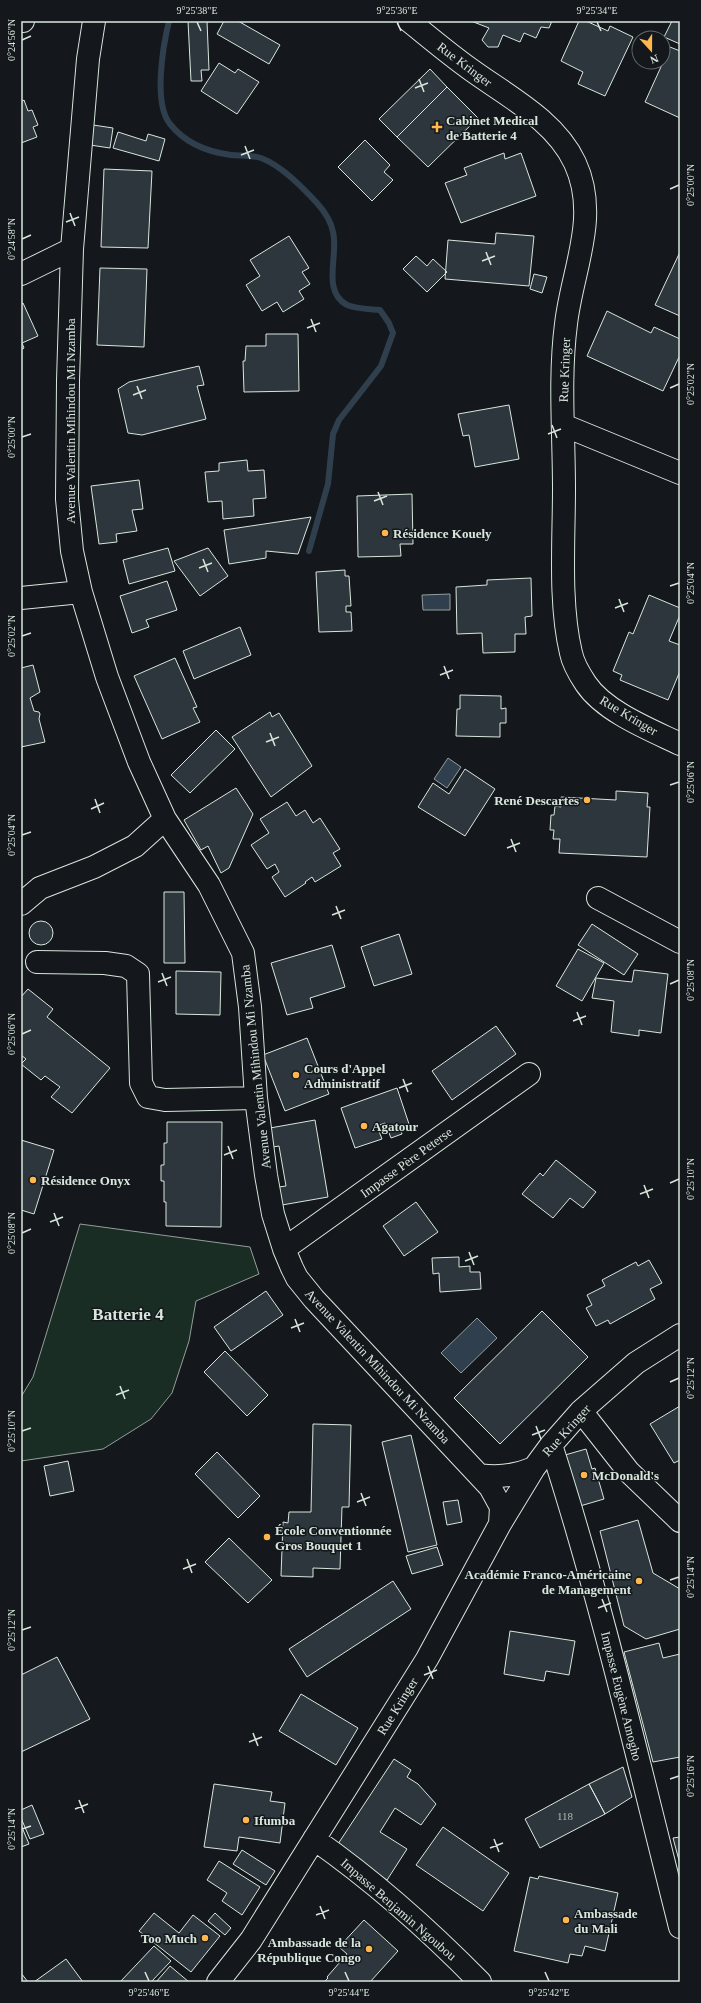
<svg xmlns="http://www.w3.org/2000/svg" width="701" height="2003" font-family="'Times New Roman',serif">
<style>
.green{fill:#1a2d24;stroke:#939e99}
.water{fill:#2f3f4d;stroke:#939e99}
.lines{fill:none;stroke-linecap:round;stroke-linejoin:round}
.stream{stroke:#2f3f4d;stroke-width:6}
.building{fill:#2c363c;stroke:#d8e6dc}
.minor-casing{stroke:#d8e6dc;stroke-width:24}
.minor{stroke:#14181c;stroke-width:22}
.ticks{fill:none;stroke:#d8e6dc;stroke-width:1.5}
.poi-dot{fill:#ffb74d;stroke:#14181c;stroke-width:1.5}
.labels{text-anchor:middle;stroke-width:3;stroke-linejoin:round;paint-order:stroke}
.number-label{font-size:11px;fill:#adbab4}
.street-label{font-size:13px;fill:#d8e6dc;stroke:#14181c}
.poi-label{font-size:13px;font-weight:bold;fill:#d8e6dc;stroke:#14181c;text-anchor:start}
.district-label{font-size:17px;font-weight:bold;fill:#d8e6dc;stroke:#14181c}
.neatline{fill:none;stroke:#d8e6dc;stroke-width:1.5}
.ticks-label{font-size:10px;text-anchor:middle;fill:#d8e6dc}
</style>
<rect width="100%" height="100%" fill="#14181c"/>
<path class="green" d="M80,1224L250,1247L259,1274L196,1301L189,1341L172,1393L151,1419L103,1449L21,1461V1397L33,1377Z"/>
<path class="water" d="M450,594V610H423L422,595Z
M448,758L461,767L447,788L434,779Z
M477,1318L497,1338L461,1373L441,1353Z"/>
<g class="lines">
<path class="stream" d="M169,21C163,46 153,103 170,124C185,143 208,152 231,155C240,156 251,155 261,158C282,166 302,187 317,203C325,212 331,221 333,232C339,255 321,291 347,305C356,309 370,309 380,310L389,323L393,333L381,366L339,420L333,434L328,484L309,551"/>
</g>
<path class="building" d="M188,21H207L209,70H201L202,81H191Z
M224,21H238L280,45L269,64L217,34Z
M471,21H552L549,28L541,27L536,38L524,33L520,42L503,35L498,47H488L482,40L489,28Z
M579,21H586L608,31L610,26L633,37L605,96L578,84L583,72L561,61Z
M672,21H680V44L664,37Z
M670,47L680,51V118L645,102Z
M219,63L235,73L238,69L259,82L237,114L201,91Z
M430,69L447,87L397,137L379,119Z
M447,87L478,118L428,167L397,137Z
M24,100L28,111L32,110L38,125L33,127L37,137L21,143V102Z
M93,125L113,128L110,148L90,145Z
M118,132L146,141L148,134L165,139L159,161L113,148Z
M365,140L390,165L384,172L393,180L372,201L338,167Z
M504,153L505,159L521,153L536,196L461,223L445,183L467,175L464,168Z
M104,169L152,171L148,248L101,247Z
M496,233L534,236L529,286L445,279L448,240L495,244Z
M289,236L309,268L302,272L310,284L299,291L304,299L283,312L277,302L262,311L246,285L260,276L250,260Z
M680,252V316L655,305Z
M416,256L427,266L433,259L447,272L427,292L403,269Z
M100,268L147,269L144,347L97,345Z
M534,274L547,277L542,293L530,289Z
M23,303L38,336L22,343L24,348L21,350V304Z
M607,311L651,333L654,327L680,339V355L663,391L587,356Z
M266,334H298L299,391L244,392L243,361H245L246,346H266Z
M199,366L204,385L197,386L206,419L142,435L128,433L118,389L129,382Z
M509,405L519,459L475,467L469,435L463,436L458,414Z
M247,460L248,471L264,470L266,498L253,499L254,516L223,519L222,501L208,502L205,472L219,471V463Z
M139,480L143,509L132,510L137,531L116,534L117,542L99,544L91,486Z
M412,494L413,544H400L401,556L358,557L357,496Z
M311,517L298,554L266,551V558L229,564L224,530Z
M168,548L175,571L129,584L123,560Z
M208,548L228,576L200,596L174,561Z
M345,570V576H349L351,606H346V612H351L352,631L319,632L316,572Z
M531,578L532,616L525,617L526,634H515V652L483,653L482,633L457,634L456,587L487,585V580Z
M167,581L177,610L146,620L149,627L132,633L120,596Z
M649,595L680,608V615L669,641L680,645V671L668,700L620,680L622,675L613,671L629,632L633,634Z
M240,627L251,655L194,679L183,651Z
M175,658L197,707L193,708L200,722L162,739L134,676Z
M33,665L40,692L30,698L34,711L39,712L40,714L39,719L45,742L21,747V668Z
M460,695L501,696V709L506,708V723H500V737L456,736L457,709H460Z
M270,712L272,717L279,713L312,766L271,797L232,737Z
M216,730L235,749L190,793L171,775Z
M465,769L495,789L465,836L418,807L433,783L449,794Z
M236,788L253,814L229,868L221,873L208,846L201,850L184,820Z
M616,791L648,793L647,807H650L647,857L559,853L560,839H553L554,830H550L551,815H554L555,806L561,807V797L616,800Z
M287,802L296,816L305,810L313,823L320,818L340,849L333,853L341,866L315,882L312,877L305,882L306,883L285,897L272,877L279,872L275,864L267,869L251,845L269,833L260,819Z
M164,892H184L185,963H164Z
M29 933a12 12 0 1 1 24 0a12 12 0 1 1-24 0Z
M592,924L638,954L624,975L578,945Z
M399,934L412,974L374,986L361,947Z
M332,945L345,987L310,998L313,1008L287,1015L271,963Z
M578,949L604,963L582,1001L556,986Z
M634,970L668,974L661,1033L639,1030V1036L611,1032L614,1001L592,998L596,978L632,982Z
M176,971L221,972L220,1015L176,1014Z
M28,989L53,1009L47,1017L110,1068L72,1113L51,1097L60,1087L45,1076L41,1080L21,1064L26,1059L21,1055V997Z
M496,1026L516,1054L452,1100L432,1071Z
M307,1038L329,1094L285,1111L263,1055Z
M397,1088L410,1127L401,1130L402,1134L391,1138L385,1123L377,1126L382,1139L355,1148L341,1108Z
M315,1120L328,1197L282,1205L279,1187L286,1186L279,1146L273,1147L270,1128Z
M167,1122H222L221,1227L166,1226V1202H164V1181H161V1165H164V1143H167Z
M21,1140L54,1150L34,1214L21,1210Z
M556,1160L596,1192L583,1208L570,1198L553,1218L522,1194L540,1173L543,1176Z
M416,1202L438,1232L404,1256L383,1226Z
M459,1257V1267L470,1266V1272H480L481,1289L440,1292L439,1273L433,1274L432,1258Z
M649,1260L662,1283L650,1289L655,1299L610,1324L608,1320L596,1326L586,1308L592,1305L587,1295L605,1286L602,1280L636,1262L638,1266Z
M266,1291L283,1315L231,1351L214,1327Z
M542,1311L588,1357L500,1444L454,1398Z
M225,1351L268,1395L247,1416L204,1372Z
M680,1406V1460L674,1463L650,1424Z
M313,1424L351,1425L349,1507H342L340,1569L313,1568V1577L281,1576L283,1522L288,1523L289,1512H311Z
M411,1435L437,1545L408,1552L382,1442Z
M586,1449L592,1469L595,1468L604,1499L580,1506L565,1455Z
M217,1452L260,1496L238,1518L195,1474Z
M68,1461L74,1491L50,1496L44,1466Z
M458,1500L462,1522L447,1525L443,1502Z
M638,1520L653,1573L680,1589V1629L646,1639L624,1626L600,1531Z
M229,1538L272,1580L248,1603L205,1562Z
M437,1547L443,1565L412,1574L406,1556Z
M393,1581L411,1609L307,1677L289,1649Z
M510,1631L575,1641L569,1675L546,1671L544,1681L504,1674Z
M659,1643L663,1658L680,1654V1757L653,1762L624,1652Z
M57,1657L90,1719L21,1752V1675Z
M301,1694L358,1728L336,1765L279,1731Z
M394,1759L411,1770L407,1777L418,1784L436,1804L421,1825L395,1808L380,1832L407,1849L387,1880L336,1847Z
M623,1767L632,1797L605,1814L589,1784Z
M214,1784L272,1792L270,1801L285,1803L280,1843L239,1837L237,1851L204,1847Z
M589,1784L605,1814L540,1848L525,1819Z
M32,1805L44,1834L30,1839L21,1818V1810Z
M21,1825L29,1844L21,1847Z
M443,1827L509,1873L483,1911L416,1865Z
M680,1837V1864L673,1838Z
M242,1850L275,1871L266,1885L233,1864Z
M219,1861L260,1887L242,1915L222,1901L227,1893L207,1880Z
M539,1876L618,1893L605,1951L585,1946L582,1956L570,1954L568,1963L514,1951L530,1877L538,1879Z
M154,1913L179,1933L193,1915L220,1936L191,1972L139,1931Z
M215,1913L231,1928L225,1935L208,1921Z
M364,1920L398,1951L370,1982H324L328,1978L327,1977L347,1954L339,1947Z
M154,1946L171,1961L151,1982H120Z
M66,1959L83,1982H34Z
M170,1966L189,1982H156Z
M21,1973L28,1982H21Z"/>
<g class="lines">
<defs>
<path id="minor" d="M21,21H23
M94,21L88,59L72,249L68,381L67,499L72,551L81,592L107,677L139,762L165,819L209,885L243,953L250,1007L256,1098L266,1175L273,1214L284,1249L292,1268L297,1278L314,1299L490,1487L501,1507L500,1524
M409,21C429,37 449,54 470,69C507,96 555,120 575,163C600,217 572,270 566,324C559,378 564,434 564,489C564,540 559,603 571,653C573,663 580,675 586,684C605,712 651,730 680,744
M21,274L72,249
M563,425L680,473
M21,598L81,592
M598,898L680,942
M21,904L40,888L94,867L135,846L165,819
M37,962L105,963L126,966L138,974L141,1083L148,1097L165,1100L256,1098
M284,1249L529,1074
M581,1411L629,1472L680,1521
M551,1445C602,1603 639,1765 680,1927
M480,1475C498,1478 517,1475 534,1468
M314,1839C374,1881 429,1930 480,1982
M218,1982L251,1940L427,1659L500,1524L534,1468L551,1445L581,1411L636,1363L680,1335"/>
</defs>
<use href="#minor" class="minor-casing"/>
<use href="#minor" class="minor"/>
</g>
<path class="ticks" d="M197,22L201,31M397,22L401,31M597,22L601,31M22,40L31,36M419,79L424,92M415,88L428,83M245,146L250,159M241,155L254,150M670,189L679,185M70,213L75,226M66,222L79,217M22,239L31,235M486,252L491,265M482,261L495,256M311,319L316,332M307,328L320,323M137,386L142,399M670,388L679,384M133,395L146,390M552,425L557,438M548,434L561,429M22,437L31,434M378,492L383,505M374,501L387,496M203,559L208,572M199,568L212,563M670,586L679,583M619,599L624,612M615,608L628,603M22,636L31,633M444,666L449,679M440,675L453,670M270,733L275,746M266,742L279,737M670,785L679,782M95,799L100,813M91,809L104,803M22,835L31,832M511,839L516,852M507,848L520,843M336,906L341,919M332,915L345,910M162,973L167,986M158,982L171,977M670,984L679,980M577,1012L582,1025M573,1021L586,1016M22,1034L31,1030M403,1079L408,1092M399,1088L412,1083M228,1146L233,1159M224,1155L237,1150M670,1183L679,1179M644,1185L649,1198M640,1194L653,1189M54,1213L59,1226M50,1222L63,1217M22,1233L31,1229M469,1252L474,1265M465,1261L478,1256M295,1319L300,1332M291,1328L304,1323M670,1382L679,1378M120,1386L125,1399M116,1395L129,1390M536,1426L541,1439M22,1431L31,1428M532,1435L545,1430M361,1493L366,1506M357,1502L370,1497M187,1559L192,1573M183,1569L196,1564M670,1580L679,1577M602,1599L607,1612M598,1608L611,1603M22,1630L31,1627M428,1666L433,1679M424,1675L437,1670M253,1733L258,1746M249,1742L262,1737M670,1779L679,1776M79,1800L84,1813M75,1809L88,1804M22,1829L31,1826M494,1839L499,1852M490,1848L503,1843M320,1906L325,1919M316,1915L329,1910M145,1972L149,1981M345,1972L349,1981M545,1972L549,1981"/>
<g class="poi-dot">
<path d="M435 121h4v4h4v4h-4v4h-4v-4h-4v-4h4z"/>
<circle cx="385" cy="533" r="4"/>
<circle cx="587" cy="800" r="4"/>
<circle cx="296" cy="1075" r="4"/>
<circle cx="364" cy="1126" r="4"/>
<circle cx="33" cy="1180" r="4"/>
<circle cx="584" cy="1475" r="4"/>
<circle cx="267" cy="1537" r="4"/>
<circle cx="639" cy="1581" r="4"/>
<circle cx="246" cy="1820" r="4"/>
<circle cx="566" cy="1920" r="4"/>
<circle cx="205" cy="1938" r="4"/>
<circle cx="369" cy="1949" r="4"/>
</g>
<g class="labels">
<g class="number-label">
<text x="565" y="1820">118</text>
</g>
<g class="street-label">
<text transform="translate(465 64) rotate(37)" y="5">Rue Kringer</text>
<text transform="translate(564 370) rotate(-88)" y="5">Rue Kringer</text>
<text transform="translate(70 421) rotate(-90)" y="5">Avenue Valentin Mihindou Mi Nzamba</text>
<text transform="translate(629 715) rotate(31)" y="5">Rue Kringer</text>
<text transform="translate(255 1067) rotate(-96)" y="5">Avenue Valentin Mihindou Mi Nzamba</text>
<text transform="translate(406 1162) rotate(-36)" y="5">Impasse Père Peterse</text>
<text transform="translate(378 1366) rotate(47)" y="5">Avenue Valentin Mihindou Mi Nzamba</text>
<text transform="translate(566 1430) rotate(-48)" y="5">Rue Kringer</text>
<text transform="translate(622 1696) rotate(76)" y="5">Impasse Eugène Amogho</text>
<text transform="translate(397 1706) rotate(-58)" y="5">Rue Kringer</text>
<text transform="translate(399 1909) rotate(41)" y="5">Impasse Benjamin Ngoubou</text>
</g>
<g class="poi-label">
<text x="446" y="125">Cabinet Medical<tspan x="446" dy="15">de Batterie 4</tspan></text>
<text x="393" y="538">Résidence Kouely</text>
<text x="579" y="805" text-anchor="end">René Descartes</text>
<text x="304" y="1073">Cours d'Appel<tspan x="304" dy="15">Administratif</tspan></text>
<text x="372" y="1131">Agatour</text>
<text x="41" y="1185">Résidence Onyx</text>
<text x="592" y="1480">McDonald's</text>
<text x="275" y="1535">École Conventionnée<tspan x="275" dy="15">Gros Bouquet 1</tspan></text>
<text x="631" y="1579" text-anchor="end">Académie Franco-Américaine<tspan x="631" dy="15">de Management</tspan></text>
<text x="254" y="1825">Ifumba</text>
<text x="574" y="1918">Ambassade<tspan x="574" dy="15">du Mali</tspan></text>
<text x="197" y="1943" text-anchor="end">Too Much</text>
<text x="361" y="1947" text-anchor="end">Ambassade de la<tspan x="361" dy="15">République Congo</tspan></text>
</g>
<g class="district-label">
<text x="128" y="1320">Batterie 4</text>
</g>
</g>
<rect width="701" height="2003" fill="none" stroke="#14181c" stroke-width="44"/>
<g transform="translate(651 50) rotate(159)"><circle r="19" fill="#14181c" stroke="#626a69"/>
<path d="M0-3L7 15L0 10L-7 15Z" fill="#ffb74d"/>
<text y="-6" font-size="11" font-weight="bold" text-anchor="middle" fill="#d8e6dc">N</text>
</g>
<rect x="22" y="22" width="657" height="1959" class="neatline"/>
<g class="ticks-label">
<text x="197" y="14">9°25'38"E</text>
<text x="397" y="14">9°25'36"E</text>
<text x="597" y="14">9°25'34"E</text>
<text transform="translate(11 40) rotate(-90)" y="4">0°24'56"N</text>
<text transform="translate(690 185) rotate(-90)" y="4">0°25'00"N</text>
<text transform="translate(11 239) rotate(-90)" y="4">0°24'58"N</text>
<text transform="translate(690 384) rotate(-90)" y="4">0°25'02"N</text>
<text transform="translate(11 437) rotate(-90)" y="4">0°25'00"N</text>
<text transform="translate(690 583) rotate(-90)" y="4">0°25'04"N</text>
<text transform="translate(11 636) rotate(-90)" y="4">0°25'02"N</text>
<text transform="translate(690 782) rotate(-90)" y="4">0°25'06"N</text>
<text transform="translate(11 835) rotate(-90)" y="4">0°25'04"N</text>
<text transform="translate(690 980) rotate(-90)" y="4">0°25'08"N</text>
<text transform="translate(11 1034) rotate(-90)" y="4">0°25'06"N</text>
<text transform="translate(690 1179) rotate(-90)" y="4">0°25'10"N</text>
<text transform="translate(11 1233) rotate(-90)" y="4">0°25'08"N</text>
<text transform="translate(690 1378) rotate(-90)" y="4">0°25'12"N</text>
<text transform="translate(11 1431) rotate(-90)" y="4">0°25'10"N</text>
<text transform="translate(690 1577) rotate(-90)" y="4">0°25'14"N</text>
<text transform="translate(11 1630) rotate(-90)" y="4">0°25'12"N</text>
<text transform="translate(690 1776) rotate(-90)" y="4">0°25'16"N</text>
<text transform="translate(11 1829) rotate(-90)" y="4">0°25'14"N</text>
<text x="149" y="1996">9°25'46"E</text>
<text x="349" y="1996">9°25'44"E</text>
<text x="549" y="1996">9°25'42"E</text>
</g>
</svg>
